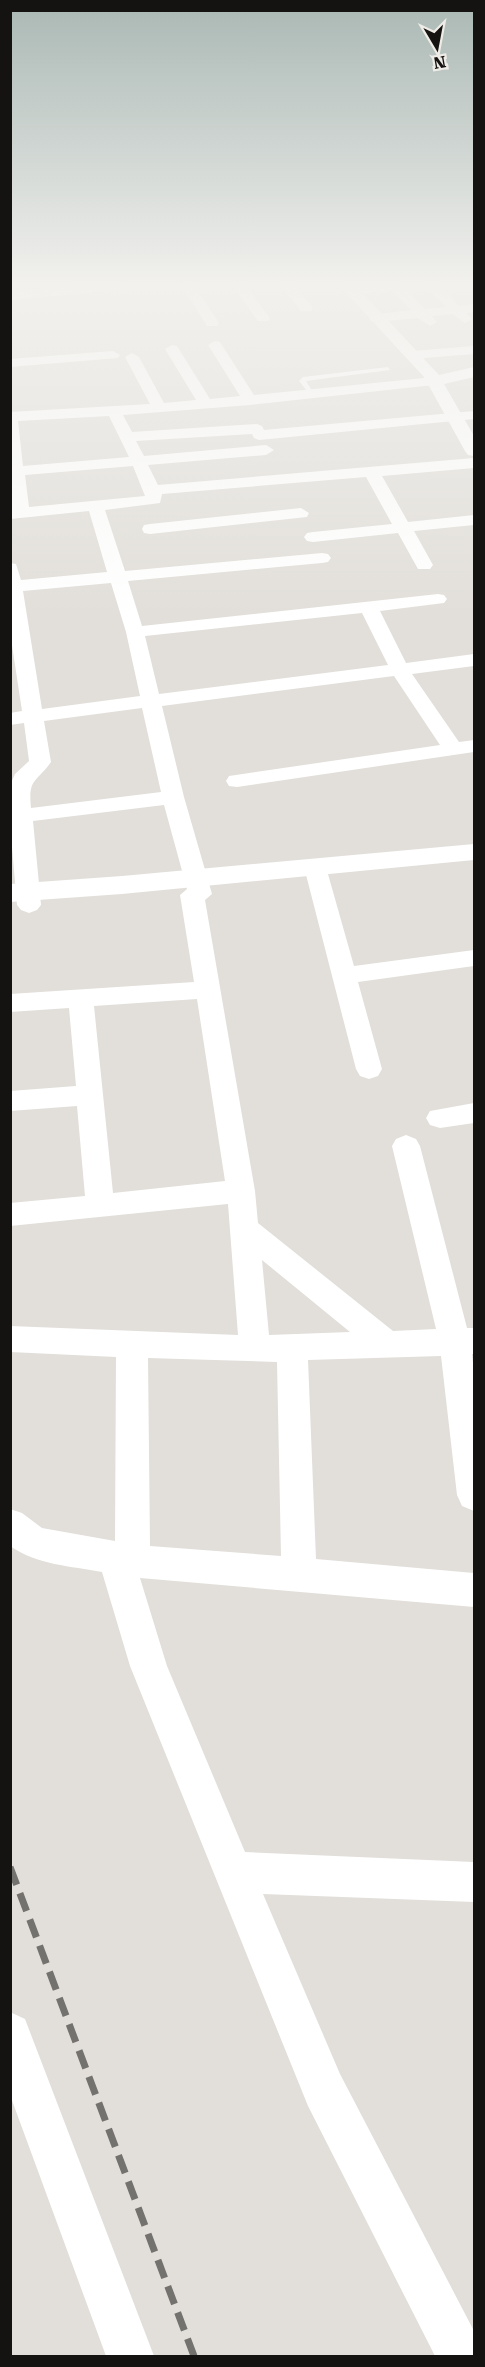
<svg xmlns="http://www.w3.org/2000/svg" width="485" height="2367" font-family="'Roboto Serif',serif">
<style>
.lines{fill:none;stroke-linecap:round;stroke-linejoin:round}
.service{fill:#fff;fill-rule:evenodd}
.minor{fill:#fff;fill-rule:evenodd}
.tertiary{fill:#fff;fill-rule:evenodd}
.rail{stroke:#74726f;stroke-width:7;stroke-dasharray:19 9;stroke-linecap:butt}
</style>
<rect width="100%" height="100%" fill="#e2dfda"/>
<g class="lines">
<path class="service" d="M388,367L390,370L306,381L314,394L311,396L299,381L303,377Z"/>
<path class="minor" d="M72,286H124L118,290L10,300V292Z
M182,286H195L219,323L217,326H207Z
M233,286H246L270,318L268,321H258Z
M282,286H295L313,308L311,311H301Z
M357,286H402L425,309L446,307L426,286H440L459,306L474,304V312L466,313L472,319L465,323L453,314L432,316L437,322L430,326L418,318L376,322L371,321L369,318L371,315L411,310L392,290L350,295L344,291L346,288Z
M215,341L220,342L254,395L434,377L441,381L434,385L250,405L123,415L132,432L257,424L262,426L264,430L474,411V419L259,440L254,438L252,434L136,441L144,456L266,445L274,450L266,455L148,465L158,485L474,458V468L382,476L408,522L474,515V525L414,531L433,565L430,569H418L398,533L313,542L307,541L304,537L307,533L313,532L392,524L366,477L162,494L160,503L105,510L125,571L322,553L328,554L331,558L328,562L322,563L128,581L142,626L438,594L444,595L447,599L444,603L380,611L406,663L474,654V666L412,674L459,742L474,740V752L237,787L229,786L226,781L229,776L440,745L394,676L162,706L184,797L212,894L205,900L255,1191L258,1223L393,1331L436,1329L392,1146L396,1139L406,1135L416,1139L420,1146L467,1328H474V1354H472L474,1372V1511L462,1506L457,1495L441,1356L308,1360L316,1559L474,1573V1607L140,1578L167,1666L245,1852L474,1862V1902L263,1894L340,2074L474,2331V2356H435L308,2106L130,1666L102,1572C71,1566 37,1565 10,1546V1509L22,1513L42,1528L115,1541L116,1357L10,1352V1326L238,1335L228,1204L10,1226V1203L85,1196L77,1106L10,1111V1091L76,1086L69,1008L10,1012V994L194,982L180,895L187,889L164,805L33,821L41,905L37,910L29,913L21,910L17,905L10,824V785L15,774L29,761L24,723L10,725V713L22,711L10,632V563L16,564L21,580L107,572L89,511L10,519V412L150,404L125,357L132,353L139,357L164,403L196,400L165,349L172,345L177,346L210,399L240,396L208,345ZM109,416L129,457L23,466L18,421ZM133,466L145,496L29,507L25,475ZM111,583L126,632L140,696L42,709L23,591ZM362,613L388,665L159,694L145,636ZM142,708L161,792L31,808C28,778 36,783 51,762L44,721ZM197,999L225,1181L113,1193L94,1006ZM262,1260L350,1332L269,1335ZM148,1358L277,1362L281,1556L150,1546Z
M474,346V354L412,359L405,355L412,351Z
M113,351L120,355L118,358L10,367V359Z
M301,508L309,513L307,517L150,534L144,533L142,529L144,525L150,524Z
M315,860L323,862L326,867L354,966L474,950V966L358,982L382,1069L378,1076L369,1079L360,1076L356,1069L304,867L307,862Z
M474,1103V1123L440,1128L430,1125L426,1118L430,1111Z
M10,2012L25,2019L154,2356H106L10,2095Z"/>
<path class="tertiary" d="M340,286H356L439,375L474,367V377L444,384L474,436V456L468,455L465,451L424,377Z
M474,844V860L122,894L10,902V884L122,876Z"/>
<path class="rail" d="M10,1867L194,2356"/>
</g>
<linearGradient id="sky" x2="0" y2="1"><stop stop-color="#aab8b4"/><stop offset="0.46" stop-color="#f2f1ee"/><stop offset="1" stop-color="#f2f1ee" stop-opacity="0"/></linearGradient>
<rect width="485" height="618" fill="url(#sky)"/>
<rect width="485" height="2367" fill="none" stroke="#141311" stroke-width="24"/>
<g transform="translate(437 48) rotate(170)" stroke="#efece7" stroke-width="4.5" paint-order="stroke">
<path d="M0-4.5L10 22L0 15L-10 22Z" fill="#141311"/>
<text y="-9" font-size="16" font-weight="bold" text-anchor="middle" fill="#141311">N</text>
</g>
</svg>
